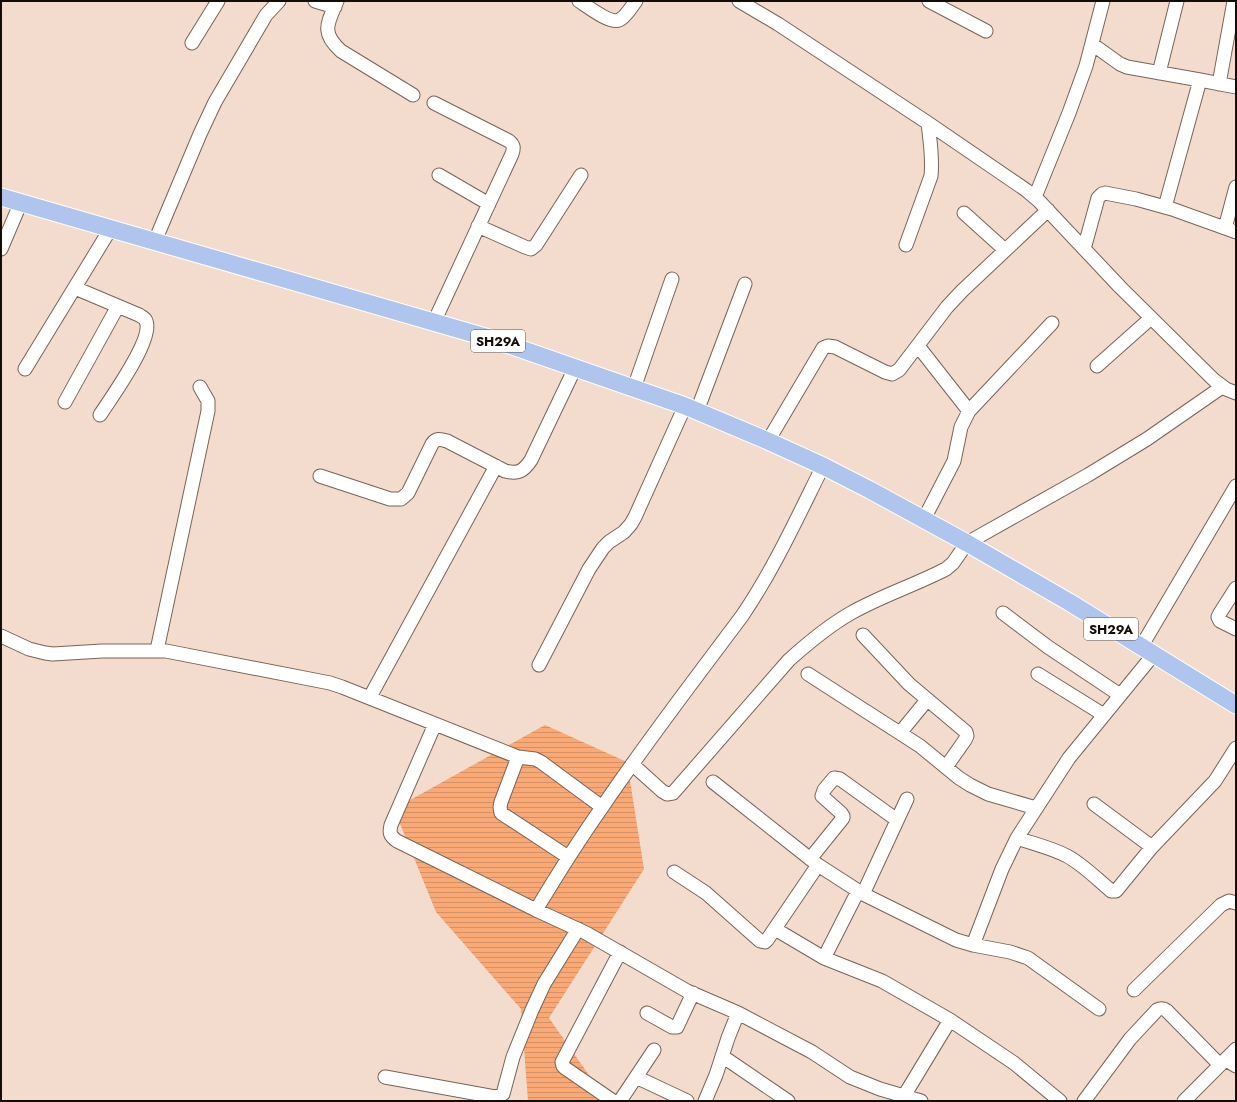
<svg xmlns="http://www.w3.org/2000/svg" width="1237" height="1102" font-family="Jost,sans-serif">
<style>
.water{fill:url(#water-rules)}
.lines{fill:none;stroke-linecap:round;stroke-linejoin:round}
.minor-casing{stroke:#786458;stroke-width:15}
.major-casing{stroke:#fff;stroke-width:19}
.minor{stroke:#fff;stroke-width:13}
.major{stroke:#afc5ee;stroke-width:17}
.labels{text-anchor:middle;stroke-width:3;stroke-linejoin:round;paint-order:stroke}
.shield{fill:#fff;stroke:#5a5551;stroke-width:1}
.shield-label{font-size:13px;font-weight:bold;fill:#130c07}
</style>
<defs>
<pattern id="water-rules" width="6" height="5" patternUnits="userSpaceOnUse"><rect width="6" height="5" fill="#f9a976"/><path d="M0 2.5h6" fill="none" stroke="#d59065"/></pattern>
</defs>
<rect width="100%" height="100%" fill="#f3dcce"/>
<path class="water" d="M545,725L627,762L644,869L549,1018L607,1101H528L521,1009L436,912L394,809Z"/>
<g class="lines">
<defs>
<path id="minor" d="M315,1L335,7
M337,1C328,23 320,32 341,51L413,95
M579,1C587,6 610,24 619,20C626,17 631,7 636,1
M739,1L778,24L928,123L1026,190L1039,201L1120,287L1214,380L1226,389L1236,393
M929,1L986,31
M192,43L218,1
M1092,44L1120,64L1127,67L1200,80L1236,87
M1159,73L1177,1
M1219,84L1234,1
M439,175L489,204
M1035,197L1069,113L1086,66L1103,1
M1165,207L1200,80
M964,213L1005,250
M478,226L525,247L531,249L536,245L581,175
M1225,228L1236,187
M155,241L200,134L215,102L266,15L279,1
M906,245L931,176C933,158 930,141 928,123
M1,249L21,202
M1084,249L1098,198L1102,194L1105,193L1136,199L1172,209L1236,232
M75,288L139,315C142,317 145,318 146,321C154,339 111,398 100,415
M434,322L512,154C514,148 514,145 509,141L434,103
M918,346L969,411
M1097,366L1151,318
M25,369L111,228
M634,388L672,279
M65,402L118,306
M697,411L745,284
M768,441L823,348L828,346L835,347L885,372L892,374L899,370L947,307L962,291L1048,210
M320,476L390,499H401L408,493L432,444C436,438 440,439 447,441L505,471C518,474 523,472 531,460L575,368
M924,519L954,461L961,427L969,411L1052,323
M1236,588L1220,613L1218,617L1220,621L1236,629
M1003,613L1048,647L1120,695
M863,635L909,684L966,732L967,736L965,740L946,767
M1,636L29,649L45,653L53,654L102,651H166L330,683L342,687L518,757L535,759L541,762L602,807
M1141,647L1236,486
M157,650L208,411V401L200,387
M539,665L589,569L603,548L609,542L624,532L631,524L635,517L685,406
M808,674L920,746L959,778L970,785L988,794L1036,808
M1038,674L1104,715
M370,697L496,466
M435,724L391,825C389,833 390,836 397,841L536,910L586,933L687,991L738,1013L812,1052L850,1077L880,1089L921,1101
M900,733L927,700
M518,757L501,802L500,807L501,813L568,857
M632,764L662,791L667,794L673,793L789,660C808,643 828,626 851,613C881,596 915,585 946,569L953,563L967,543L1088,475L1147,439L1222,387
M713,782L818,865L863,894L956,940L973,945L1010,952L1028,958L1099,1009
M1094,804L1152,847
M1017,838C1034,844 1052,848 1067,856C1082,864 1096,878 1109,889L1111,891H1116L1152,847L1215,781L1236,748
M810,859L843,818V816L841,813L822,796L824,790L834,778L840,779L897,820
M674,872L706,893L760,941L765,942L767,940L818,865
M863,894L907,799
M536,910C557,875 579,840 603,806C647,741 695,679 742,616C774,569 798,516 823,466
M775,929L824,958L882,981L950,1020L1014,1063L1060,1101
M973,945L1002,869L1017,838L1069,758L1154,654
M824,958L858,891
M1134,990L1221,905L1229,901L1236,903
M647,1013L672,1027H677L693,993
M722,1056L788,1101
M1226,1060L1236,1066
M385,1077L495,1097L503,1094L513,1057L532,1010L544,984L578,929
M636,1077L687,1101
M904,1096L950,1020
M613,1101L565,1068L563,1066L562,1062L620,952
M620,1101L654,1050
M705,1101L716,1075L728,1038L738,1013
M1084,1101L1130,1039L1157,1010C1161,1008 1163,1008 1167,1011L1220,1065
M1184,1101L1236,1049"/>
<path id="major" d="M1,197L492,339L685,406L768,441L823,466L870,490L967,543L1069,602L1236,705"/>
</defs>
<use href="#minor" class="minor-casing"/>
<use href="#major" class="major-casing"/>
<use href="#minor" class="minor"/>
<use href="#major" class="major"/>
</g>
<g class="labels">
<g class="shield">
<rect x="471" y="330" width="54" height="22" rx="3"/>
<rect x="1084" y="618" width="54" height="22" rx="3"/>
</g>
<g class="shield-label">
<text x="498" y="346">SH29A</text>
<text x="1111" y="634">SH29A</text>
</g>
</g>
<rect width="1237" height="1102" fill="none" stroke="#130c07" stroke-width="4"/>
</svg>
